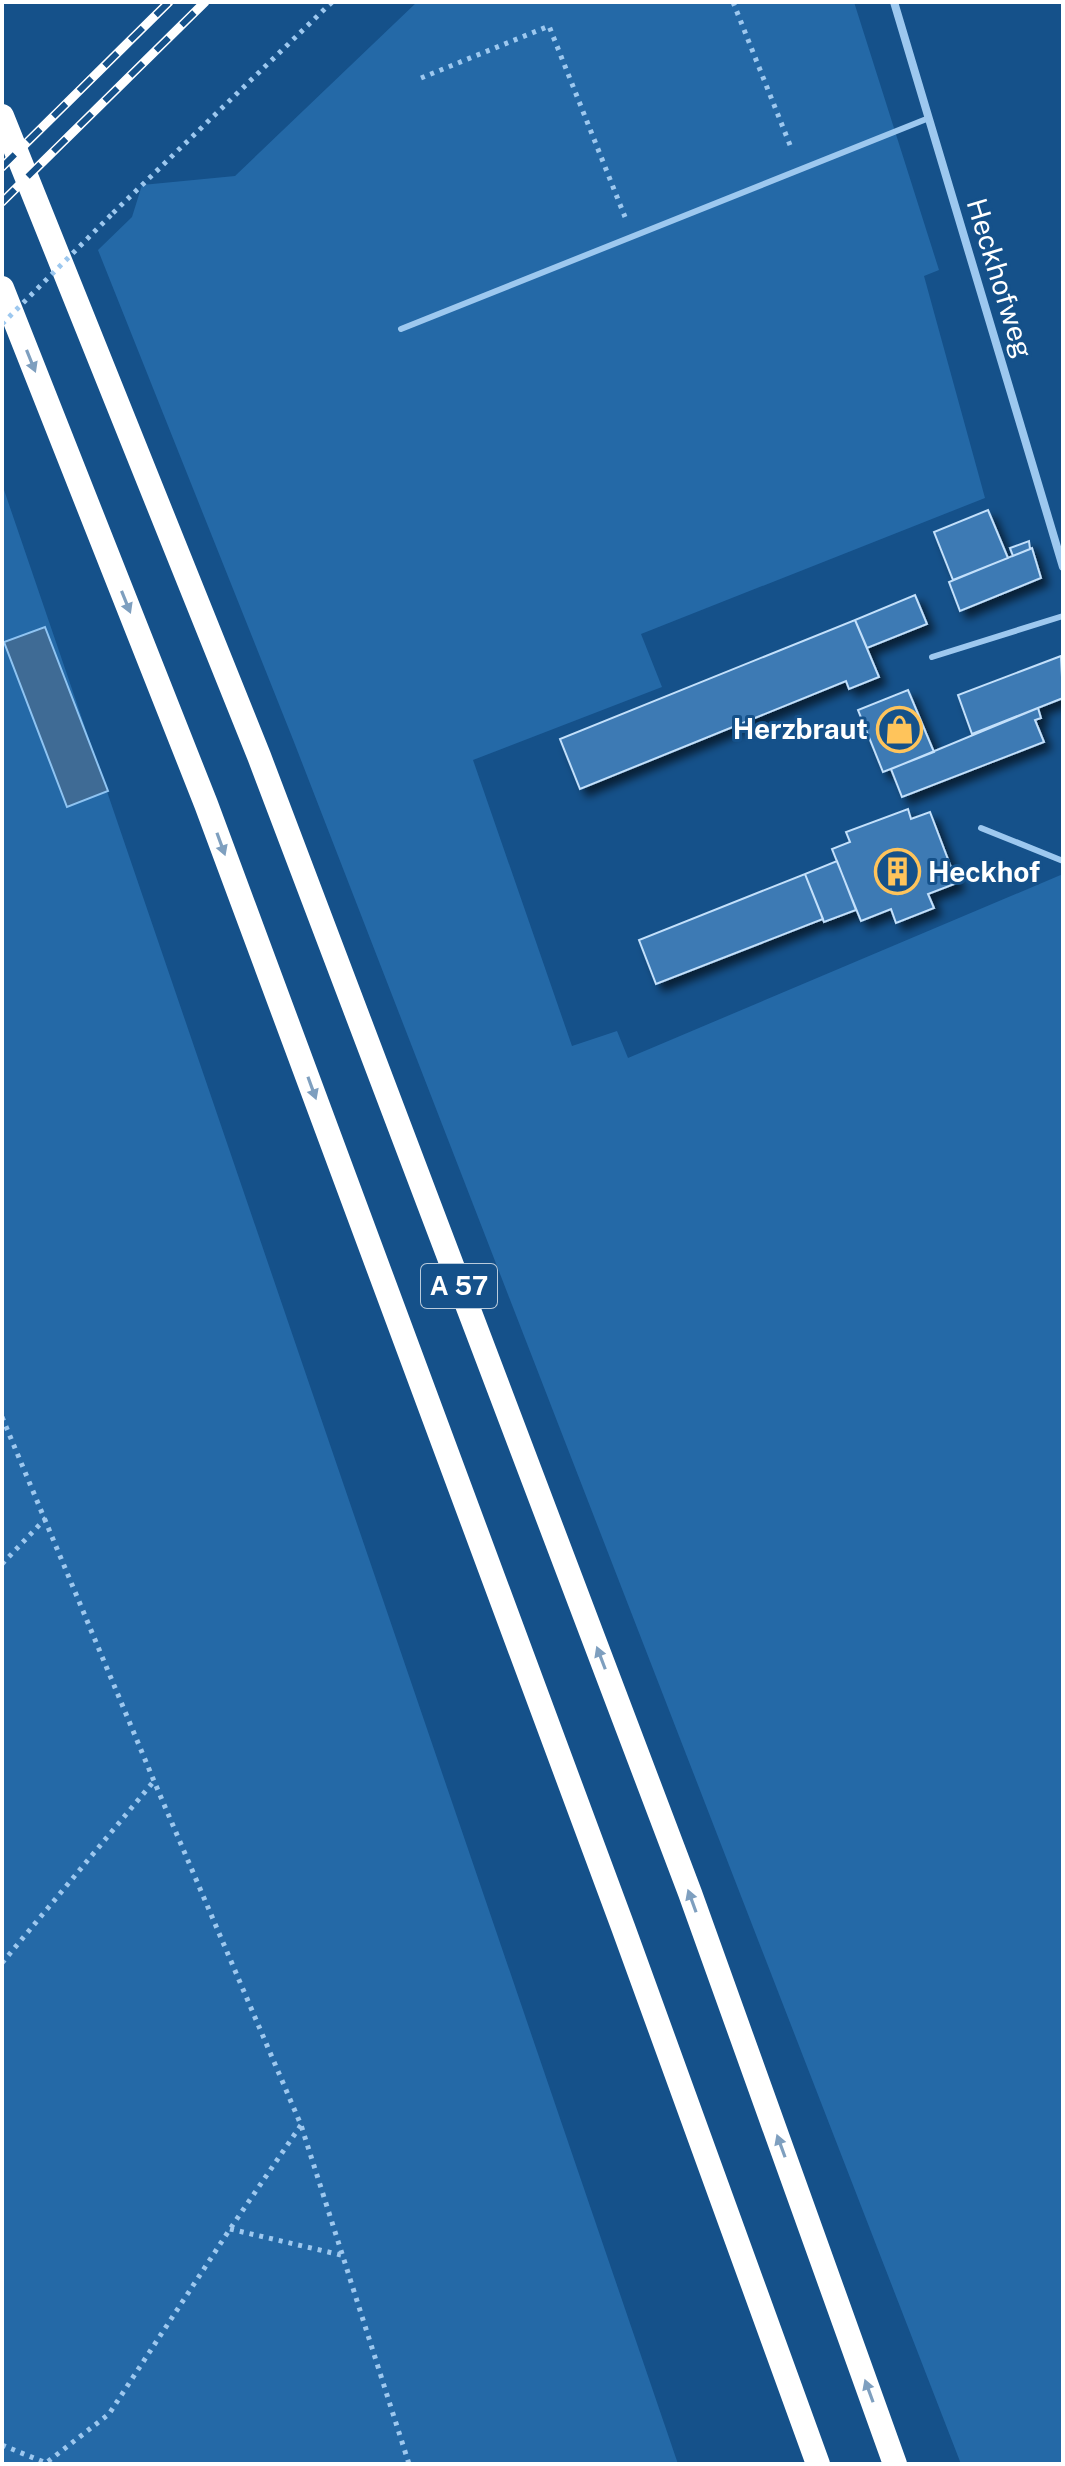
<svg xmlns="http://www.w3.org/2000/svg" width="1065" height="2466" font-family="'Public Sans',sans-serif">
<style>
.green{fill:#2469a7}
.water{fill:#3f6b95;stroke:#8fc4f2;stroke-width:2}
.building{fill:#3d7ab4;stroke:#c3e0fb;stroke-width:2;filter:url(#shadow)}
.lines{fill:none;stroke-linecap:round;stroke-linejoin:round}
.path{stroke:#9dc8ef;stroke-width:5;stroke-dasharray:4 6;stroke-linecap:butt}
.service{stroke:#9dc8ef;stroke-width:6}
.minor{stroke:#9dc8ef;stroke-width:8}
.motorway{stroke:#fff;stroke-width:24}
.rail-casing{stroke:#fff;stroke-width:9}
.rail{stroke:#15518a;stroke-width:6;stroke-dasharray:18;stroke-linecap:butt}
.path-bridge{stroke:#9dc8ef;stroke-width:5;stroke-dasharray:4 6;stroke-linecap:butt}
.oneway{fill:#7e9fbf}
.labels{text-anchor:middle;stroke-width:6;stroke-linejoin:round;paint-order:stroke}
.shield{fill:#15518a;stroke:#b9cbdc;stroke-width:2}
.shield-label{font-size:26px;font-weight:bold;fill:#fff}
.street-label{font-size:28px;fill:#fff;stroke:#15518a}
.poi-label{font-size:28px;font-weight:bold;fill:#fff;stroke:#15518a;text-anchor:end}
</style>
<defs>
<filter id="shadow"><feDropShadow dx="7" dy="7" stdDeviation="4" flood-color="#0009"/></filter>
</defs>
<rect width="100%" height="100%" fill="#15518a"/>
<path class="green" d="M417,2H854L939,270L924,276L985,498L641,634L662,687L473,760L572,1046L617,1031L628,1058L1063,874V2464H961L294,742L98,250L132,217L142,185L235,176Z
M2,484L678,2464H2Z"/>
<path class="water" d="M45,627L108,791L67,807L4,642Z"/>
<path class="building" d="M988,510L1008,558L953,580L934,532Z
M1029,541L1030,549L1013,556L1010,548Z
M1032,548L1041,578L960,611L949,582Z
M915,595L927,624L867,648L855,620Z
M855,620L879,677L849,689L846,681L580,789L560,739Z
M1061,656L1063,698L972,734L958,695Z
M908,690L934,752L883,772L858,710Z
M1038,708L1041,718L1035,720L1044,742L902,797L891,769Z
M908,809L911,819L930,812L957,883L928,894L934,908L896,923L891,909L861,921L832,849L850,842L846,832Z
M837,861L856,910L824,922L805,874Z
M805,874L823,919L656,984L639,940Z"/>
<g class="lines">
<path class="path" d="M733,2L792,150
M421,78L549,26L625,217
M113,213L332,2
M2,1417L154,1781L301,2125L409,2464
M2,1564L46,1518
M2,1963L154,1781
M230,2229L341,2255
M2,2445L46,2463L109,2414L230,2229L301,2125"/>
<path class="service" d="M401,329L929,118
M932,657L1063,616
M981,828L1063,861"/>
<path class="minor" d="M894,2L1063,567"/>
<path class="motorway" d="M2,116L259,756L690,1893L895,2464
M2,288L206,804L623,1927L818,2464"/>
<defs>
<path id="rail" d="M2,167L169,2
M2,202L205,2"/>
</defs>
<use href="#rail" class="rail-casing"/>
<use href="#rail" class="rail"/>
<path class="path-bridge" d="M2,324L113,213"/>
</g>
<defs><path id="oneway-solid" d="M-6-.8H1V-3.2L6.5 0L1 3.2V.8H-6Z" transform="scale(2)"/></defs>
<g class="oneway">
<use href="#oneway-solid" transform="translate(31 361) rotate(68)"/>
<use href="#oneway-solid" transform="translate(126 602) rotate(68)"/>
<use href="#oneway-solid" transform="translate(221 844) rotate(70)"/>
<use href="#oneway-solid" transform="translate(312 1088) rotate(70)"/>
<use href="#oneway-solid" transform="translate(601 1658) rotate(-111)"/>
<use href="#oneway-solid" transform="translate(692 1901) rotate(-110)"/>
<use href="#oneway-solid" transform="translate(781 2146) rotate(-110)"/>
<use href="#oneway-solid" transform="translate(869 2391) rotate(-110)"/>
</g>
<defs>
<symbol id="shop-ring" viewBox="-11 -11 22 22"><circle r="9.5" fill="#15518a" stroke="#ffc45b" stroke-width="1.5"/><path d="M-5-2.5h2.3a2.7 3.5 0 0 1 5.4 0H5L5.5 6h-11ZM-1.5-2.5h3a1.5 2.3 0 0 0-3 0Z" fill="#ffc45b"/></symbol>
<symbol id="building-ring" viewBox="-11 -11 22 22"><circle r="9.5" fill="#15518a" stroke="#ffc45b" stroke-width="1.5"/><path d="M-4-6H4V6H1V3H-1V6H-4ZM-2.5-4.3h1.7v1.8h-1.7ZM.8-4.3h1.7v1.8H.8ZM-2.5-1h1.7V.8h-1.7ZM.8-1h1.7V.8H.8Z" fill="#ffc45b"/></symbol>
</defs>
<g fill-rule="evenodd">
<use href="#shop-ring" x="874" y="704" width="51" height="51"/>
<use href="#building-ring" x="872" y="846" width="51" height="51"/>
</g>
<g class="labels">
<rect class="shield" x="421" y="1264" width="76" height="44" rx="6"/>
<g class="shield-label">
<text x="459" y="1295">A 57</text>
</g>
<g class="street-label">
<text transform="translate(1000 278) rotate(73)" y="10">Heckhofweg</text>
</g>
<g class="poi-label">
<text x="868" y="739">Herzbraut</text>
<text x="928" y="882" text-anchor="start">Heckhof</text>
</g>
</g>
<rect width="1065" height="2466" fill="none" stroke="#ffffff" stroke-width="8"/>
</svg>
